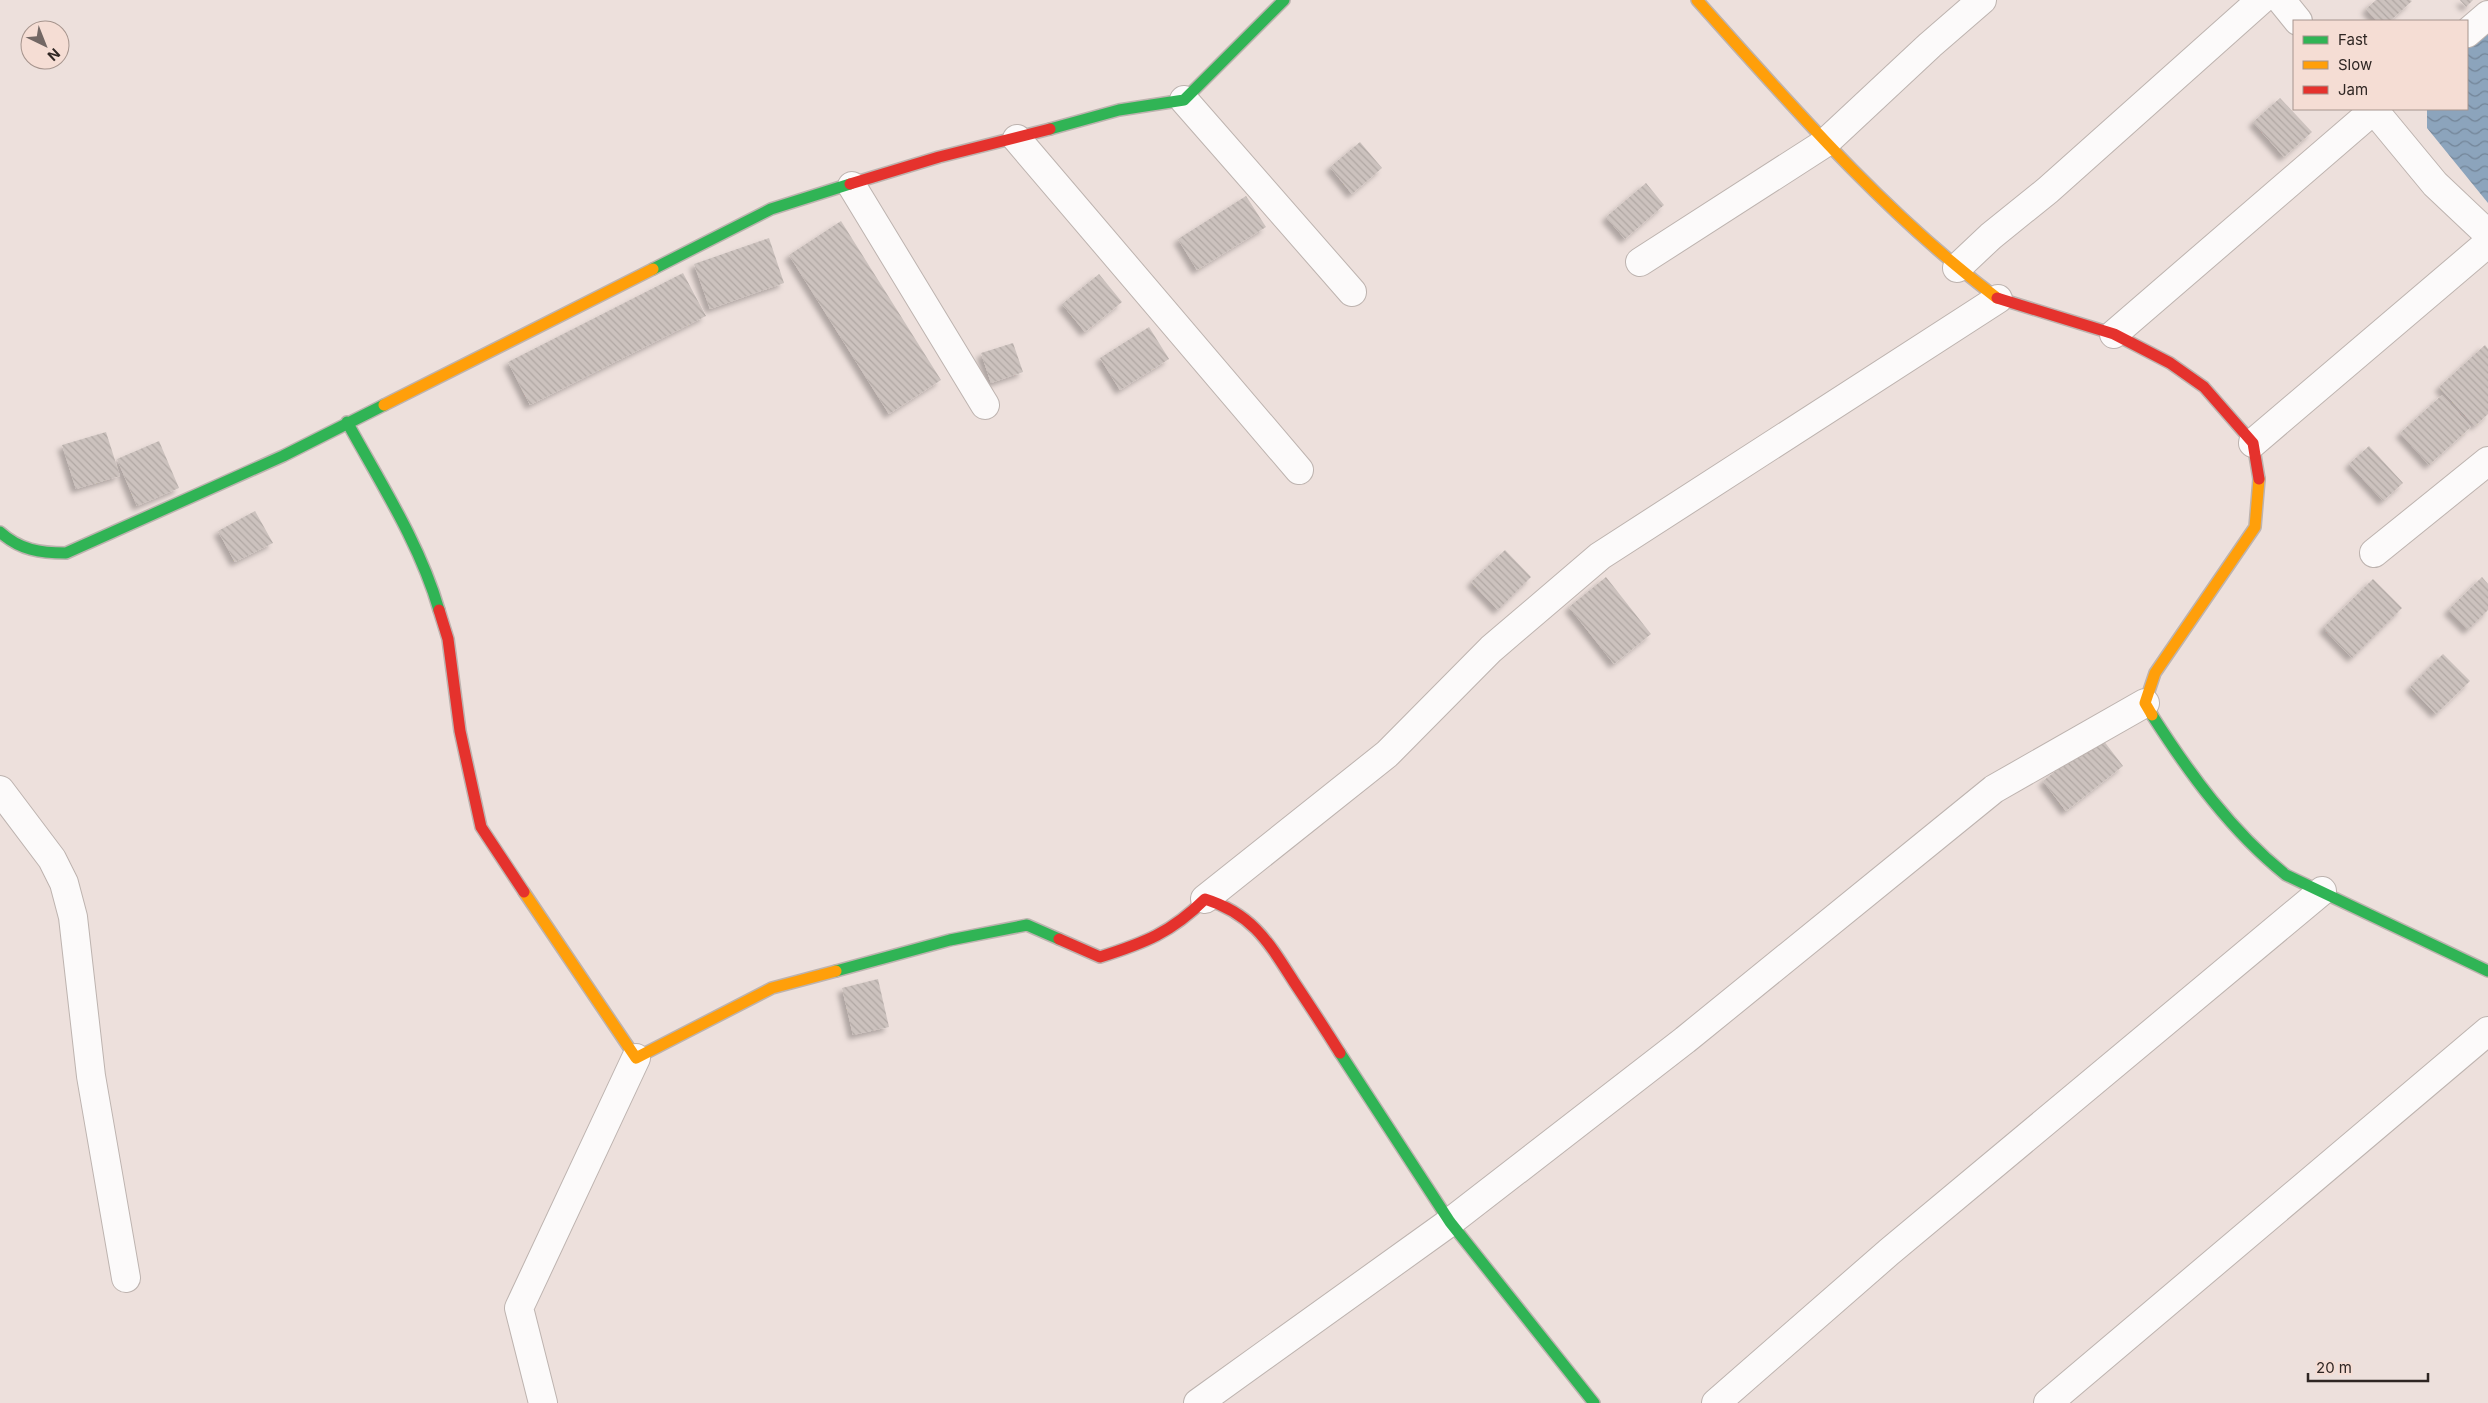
<svg xmlns="http://www.w3.org/2000/svg" width="2488" height="1403" font-family="Inter,sans-serif">
<style>
.water{fill:url(#water-waves)}
.building{fill:url(#building-back-hatch);filter:url(#shadow)}
.lines{fill:none;stroke-linecap:round;stroke-linejoin:round}
.street-casing{stroke:#bdb3af;stroke-width:30}
.fast-casing{stroke:#bdb3af;stroke-width:14}
.slow-casing{stroke:#bdb3af;stroke-width:14}
.jam-casing{stroke:#bdb3af;stroke-width:14}
.street{stroke:#fcfafa;stroke-width:28}
.fast{stroke:#30b455;stroke-width:11}
.slow{stroke:#ff9f0a;stroke-width:11}
.jam{stroke:#e5322d;stroke-width:11}
</style>
<defs>
<pattern id="water-waves" width="16" height="10" patternUnits="userSpaceOnUse" patternTransform="scale(1.25)"><rect width="16" height="10" fill="#8ca4bc"/><path d="M0 5q4-4 8 0t8 0" fill="none" stroke="#738598"/></pattern>
<pattern id="building-back-hatch" width="6" height="6" patternUnits="userSpaceOnUse" patternTransform="scale(1.25)"><rect width="6" height="6" fill="#ccc2be"/><path d="M-1 5l2 2M0 0l6 6M5-1l2 2" fill="none" stroke="#b0a7a3"/></pattern>
<filter id="shadow"><feDropShadow dx="-4.5" dy="4.5" stdDeviation="2.5" flood-color="#0004"/></filter>
</defs>
<rect width="100%" height="100%" fill="#ede0dc"/>
<path class="water" d="M2488,14V203L2427,128V109H2467V36Z"/>
<path class="building" d="M2376,0H2410L2412,1L2390,21H2377L2366,9Z
M2460,0H2473L2466,7Z
M2280,98L2312,132L2284,157L2253,122Z
M1360,142L1382,168L1352,194L1330,167Z
M1646,183L1664,205L1625,239L1606,217Z
M1246,196L1266,227L1197,270L1178,239Z
M841,221L941,380L889,414L789,255Z
M769,238L784,283L710,309L694,264Z
M683,273L706,316L530,405L508,362Z
M1099,274L1122,302L1085,332L1062,304Z
M1149,327L1169,359L1120,390L1100,358Z
M1013,343L1023,372L991,383L981,353Z
M2485,345L2488,349V414L2475,426L2439,387Z
M2442,395L2471,427L2429,465L2400,433Z
M106,432L120,476L76,489L62,445Z
M159,441L179,488L137,506L117,459Z
M2369,446L2403,483L2383,501L2349,464Z
M255,511L273,543L235,562L218,531Z
M1505,550L1531,577L1498,610L1471,582Z
M1606,577L1651,634L1614,664L1569,607Z
M2482,577L2488,584V610L2468,630L2448,610Z
M2373,579L2402,608L2352,658L2323,628Z
M2443,654L2470,681L2436,714L2410,687Z
M2100,736L2123,766L2066,811L2043,781Z
M878,979L889,1027L853,1035L842,988Z"/>
<g class="lines">
<defs>
<path id="street" d="M2281,0L2298,21
M2467,33L2488,15
M1184,100L1352,292
M2373,109L2435,184L2488,234
M1017,139L1299,470
M852,186L985,405
M1640,262L1825,143L1930,45L1982,0
M1957,268L1991,236L2048,190L2261,0
M2114,334L2375,109
M2253,443L2488,243
M2374,553L2488,461
M0,790L52,859L64,883L73,917L91,1076L126,1278
M1205,899L1387,754L1491,649L1600,556L1998,299
M543,1403L519,1308L636,1058
M1198,1403L1450,1222L1685,1040L1994,789L2145,703
M1716,1403L1889,1252L2322,891
M2048,1403L2488,1031"/>
<path id="fast" d="M1050,129L1119,110L1184,100L1284,0
M653,269L771,209L850,184
M347,422C380,482 420,544 439,610
M0,532C20,550 40,553 66,553L283,456L384,405
M2152,715C2189,773 2232,832 2286,875L2488,971
M836,971L950,940L1027,925L1059,939
M1340,1053L1450,1222L1594,1403"/>
<path id="slow" d="M1697,0C1791,105 1884,213 1997,298
M384,405L653,269
M2152,715L2145,703L2155,673L2255,527L2259,479
M524,892L636,1058L772,988L836,971"/>
<path id="jam" d="M850,184L939,157L1050,129
M1997,298L2114,334L2170,363L2204,387L2253,443L2259,479
M439,610L448,639L460,731L481,827L524,892
M1059,939L1100,957C1144,943 1171,933 1205,899C1253,914 1269,943 1294,982C1310,1006 1325,1029 1340,1053"/>
</defs>
<use href="#street" class="street-casing"/>
<use href="#fast" class="fast-casing"/>
<use href="#slow" class="slow-casing"/>
<use href="#jam" class="jam-casing"/>
<use href="#street" class="street"/>
<use href="#fast" class="fast"/>
<use href="#slow" class="slow"/>
<use href="#jam" class="jam"/>
</g>
<rect x="2293" y="20" width="175" height="90" fill="#f5ddd4" stroke="#a6948d"/>
<rect x="2303" y="36" width="25" height="8" fill="#30b455" stroke="#a6948d"/>
<text x="2338" y="45" font-size="15" fill="#2f2623">Fast</text>
<rect x="2303" y="61" width="25" height="8" fill="#ff9f0a" stroke="#a6948d"/>
<text x="2338" y="70" font-size="15" fill="#2f2623">Slow</text>
<rect x="2303" y="86" width="25" height="8" fill="#e5322d" stroke="#a6948d"/>
<text x="2338" y="95" font-size="15" fill="#2f2623">Jam</text>
<g transform="translate(45 45) rotate(137)"><circle r="24" fill="#f5ddd4" stroke="#a6948d"/>
<path d="M0-4L9 19L0 12L-9 19Z" fill="#726764"/>
<text y="-8" font-size="14" font-weight="bold" text-anchor="middle" fill="#2f2623">N</text>
</g>
<path d="M2308 1373v8h120v-8" fill="none" stroke="#2f2623" stroke-width="2.5"/>
<text x="2316" y="1373" font-size="15" fill="#2f2623" stroke="#f5ddd4" stroke-width="4" paint-order="stroke">20 m</text>
</svg>
